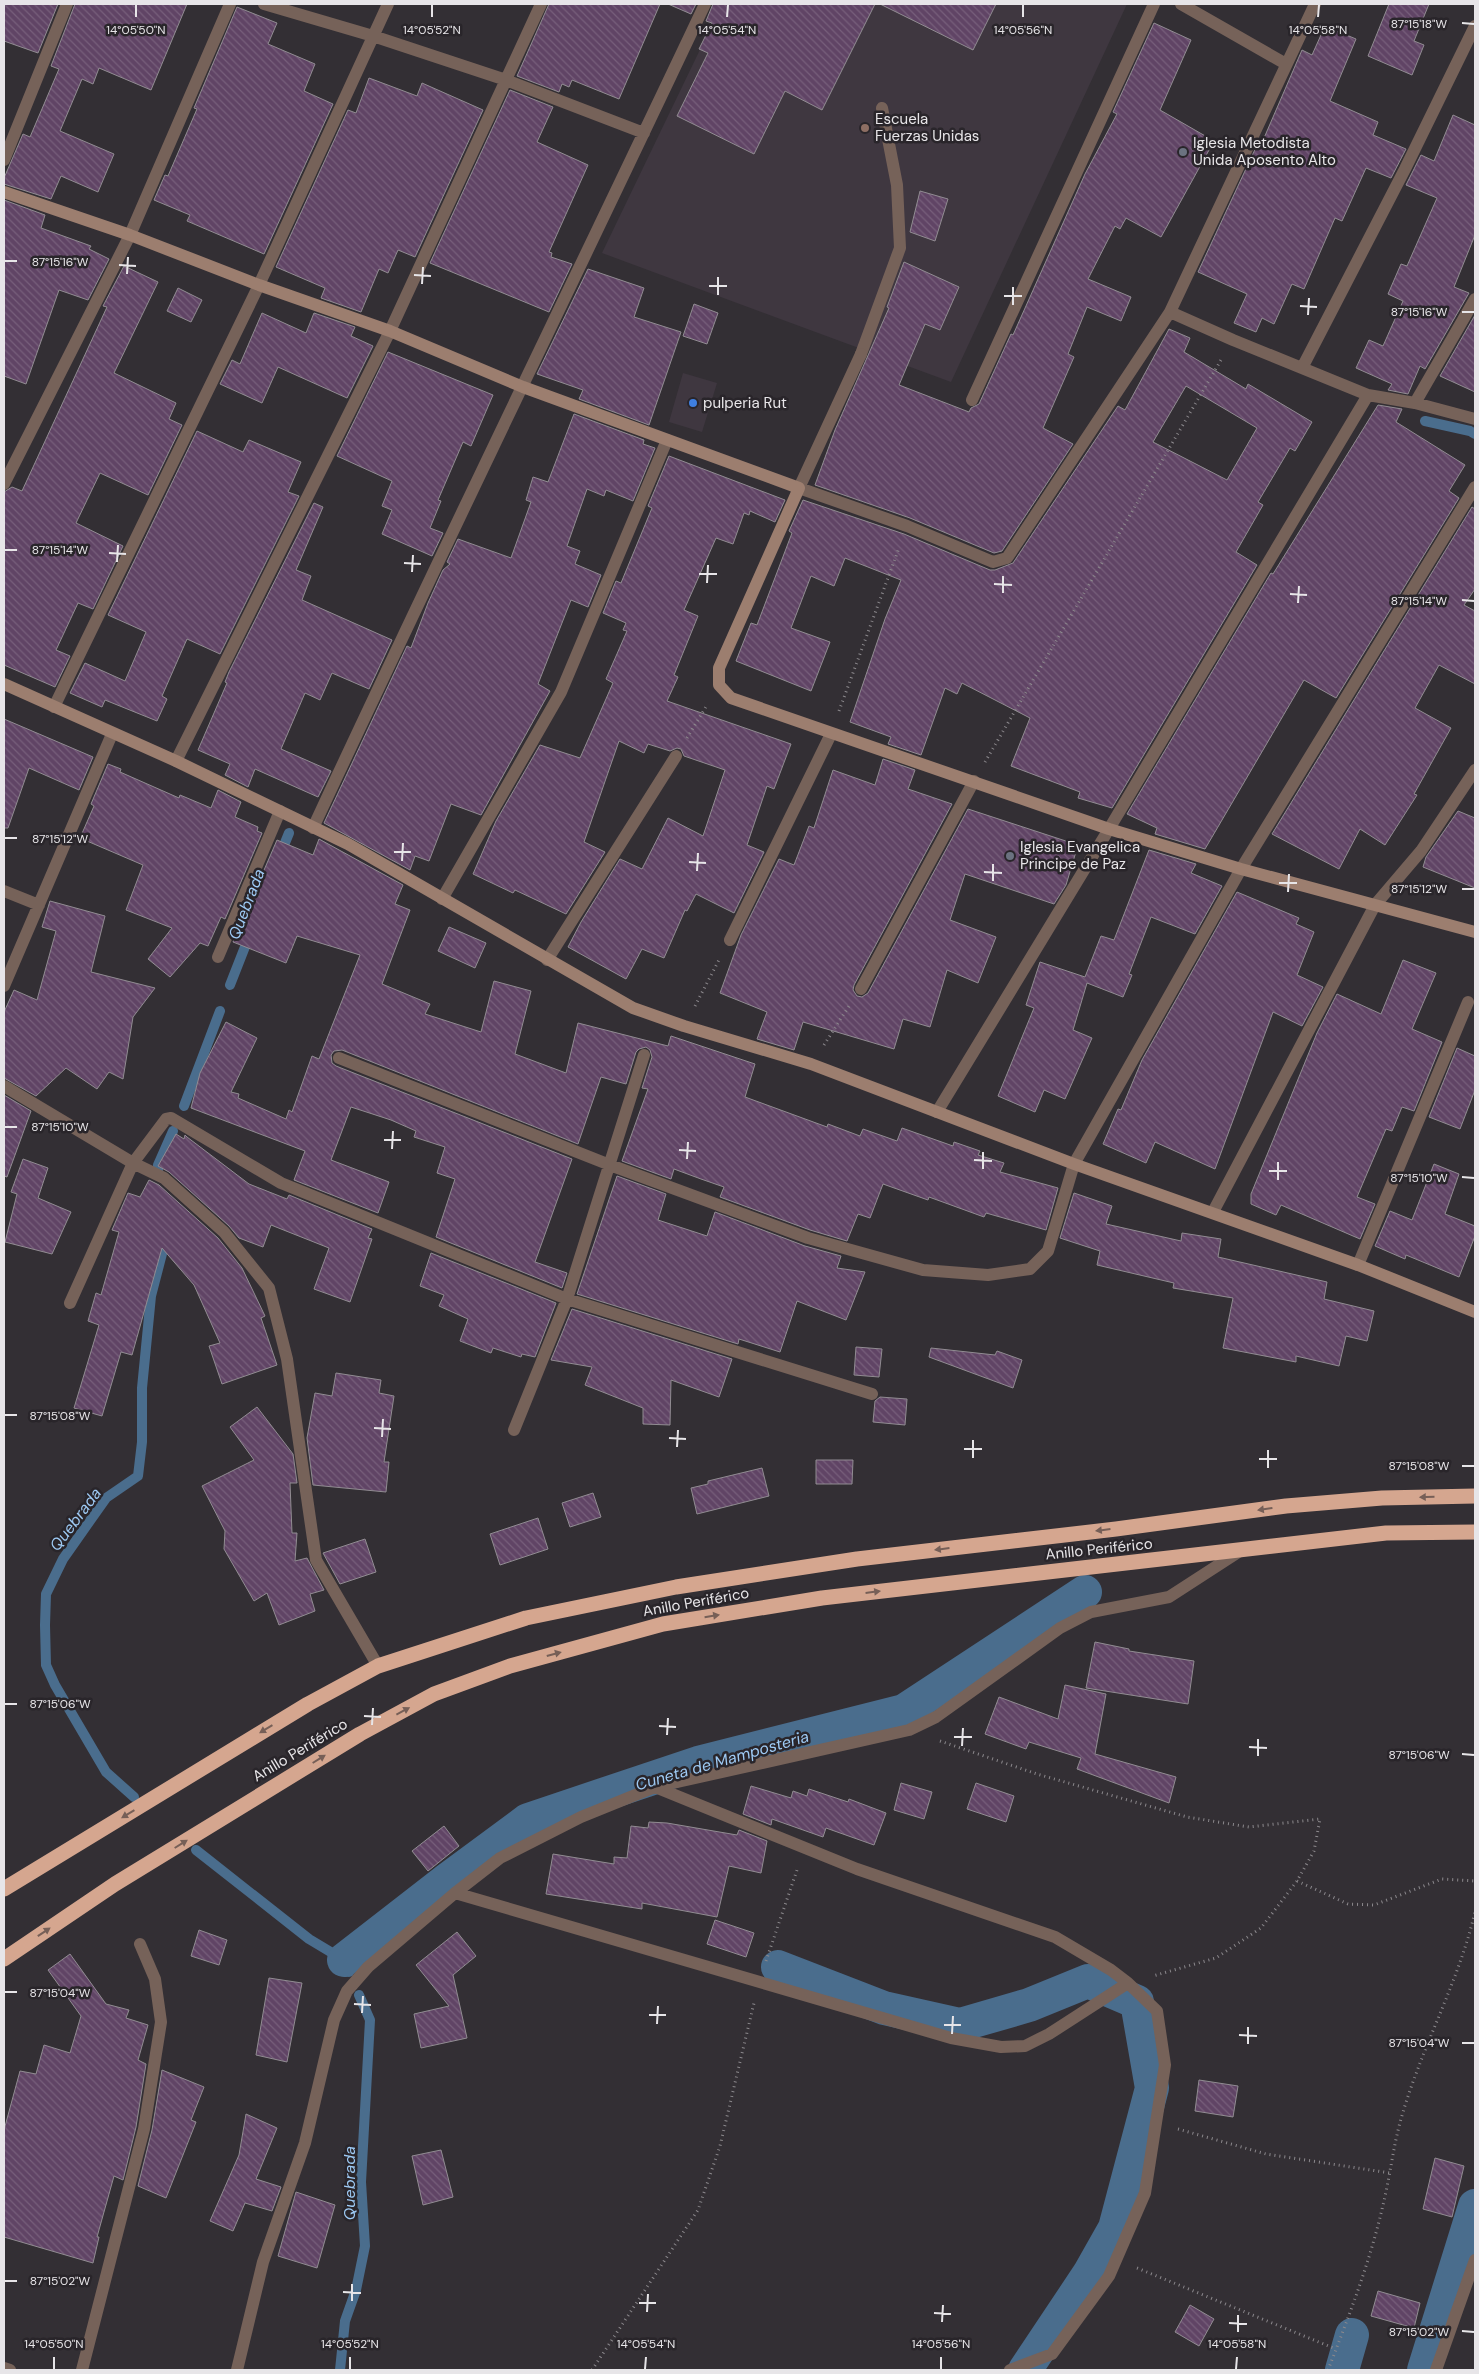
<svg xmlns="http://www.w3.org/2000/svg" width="1479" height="2374" font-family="'DM Sans',sans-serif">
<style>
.built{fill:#3f3740}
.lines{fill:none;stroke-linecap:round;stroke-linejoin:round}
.stream{stroke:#4a6d8d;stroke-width:10}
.canal{stroke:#4a6d8d;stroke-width:34}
.building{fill:url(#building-back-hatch);stroke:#918c92;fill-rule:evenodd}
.path{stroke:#8c898d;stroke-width:3;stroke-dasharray:1 4;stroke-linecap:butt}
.lane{stroke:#766259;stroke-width:12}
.street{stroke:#766259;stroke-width:12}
.secondary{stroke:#9c7e6f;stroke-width:12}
.highway{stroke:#d5a68f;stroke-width:15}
.oneway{fill:#765f57}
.ticks{fill:none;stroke:#e7e5e8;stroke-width:2}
.education-dot{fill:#8d6e63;stroke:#29252a;stroke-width:2}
.worship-dot{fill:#6b7280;stroke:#29252a;stroke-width:2}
.shop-dot{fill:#3f7fe0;stroke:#29252a;stroke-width:2}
.labels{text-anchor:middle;stroke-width:5;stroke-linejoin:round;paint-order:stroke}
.poi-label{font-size:15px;fill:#e7e5e8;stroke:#29252a;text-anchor:start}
.street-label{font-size:15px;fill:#e7e5e8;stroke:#29252a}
.water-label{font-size:16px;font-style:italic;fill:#9ecaf4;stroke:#29252a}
.ticks-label{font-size:12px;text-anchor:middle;fill:#e7e5e8;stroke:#29252a;stroke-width:5;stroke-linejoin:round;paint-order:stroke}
</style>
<defs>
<pattern id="building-back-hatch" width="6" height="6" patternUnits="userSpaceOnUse" patternTransform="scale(1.25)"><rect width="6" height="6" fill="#604465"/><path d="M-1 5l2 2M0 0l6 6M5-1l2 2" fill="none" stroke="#775f7b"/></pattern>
</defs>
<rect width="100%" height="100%" fill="#332f34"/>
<path class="built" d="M722,4H1127L951,382L602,253Z
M683,373L717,383L702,432L669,422Z"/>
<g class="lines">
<path class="stream" d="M1425,421L1470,431L1475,434
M280,855L289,833
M230,985L250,934
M184,1106L220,1011
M158,1170V1165L173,1131
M134,1797L106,1772L55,1685L46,1665L45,1625L46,1594L63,1559L106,1498L138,1476L142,1442V1388L151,1296L164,1246L163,1237
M196,1850L309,1939L344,1960L349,1972
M340,2370L345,2321L356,2290L365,2246L361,2182L370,2020L359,1995"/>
<path class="canal" d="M344,1960L447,1880L528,1820L698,1763L904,1711L1085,1592
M778,1967L884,2008L960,2025L1029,2005L1088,1981L1137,2002L1152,2088L1115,2228L1089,2274L1025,2370
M1342,2370L1352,2335
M1424,2370L1475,2206"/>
</g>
<path class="building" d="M4,4H58L38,53L4,41Z
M75,4H187L151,90L99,68L93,84L82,79L60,131L114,154L98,192L61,176L51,199L4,184V178L23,134L30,137L59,69L51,66Z
M549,4H660L619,99L572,80L569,87L562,84L559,92L517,76Z
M668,4H696L691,14Z
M713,4H875L822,110L785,91L754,154L677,116L708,53L699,49L712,23L706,21Z
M880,4H996L973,50Z
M1389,4H1429L1414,41L1424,45L1412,75L1368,56Z
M237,7L277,23L268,44L315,64L304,91L333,104L264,254L187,221L190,215L154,200L165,175L168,176L197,109L194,108Z
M1154,23L1191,40L1160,110L1214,141L1161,237L1126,218L1120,229L1115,226L1088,279L1131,297L1121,321L1087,307L1068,354L1074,357L1043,428L1073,444L1002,551L994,553L910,518L815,485L835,430L889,308L887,307L904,262L959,287L940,330L925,324L899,385L969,412L971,408L979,404L1011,334L1013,335L1085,174L1117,114L1113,112Z
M1325,26L1356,39L1330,101L1378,122L1373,135L1406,149L1391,178L1366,168L1342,221L1335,218L1304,289L1292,284L1274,324L1262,318L1256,332L1234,323L1247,294L1198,272L1258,143L1261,145L1302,50L1312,55Z
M369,78L417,96L422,83L483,110L415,257L398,250L388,273L379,269L361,312L321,298L325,288L276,267L348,110L356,113Z
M510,90L553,107L537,142L588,165L549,252L552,253L551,257L572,264L549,312L430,263Z
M1453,115L1475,125V235L1454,287L1469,293L1425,369L1420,366L1408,394L1388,390L1392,384L1356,368L1369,340L1383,346L1403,301L1388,294L1401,264L1407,266L1437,198L1406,185L1421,155L1434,161Z
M920,191L948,199L935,241L910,232Z
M4,200L45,215L41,228L91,246L89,249L109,259L88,300L59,290L26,384L4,376Z
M124,266L158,282L114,373L176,403L169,419L182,425L148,495L100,473L76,523L123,546L93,609L78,603L56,650L70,656L55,687L4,665V492L12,487L22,491L107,307L103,306Z
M588,269L644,288L634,317L681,332L649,425L579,399L583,390L537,374Z
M178,288L202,300L191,322L167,311Z
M694,304L718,313L707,344L683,336Z
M262,313L306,333L314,313L355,327L351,336L373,346L347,398L278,367L262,403L220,384L232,360L240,364Z
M1475,315V392L1440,376Z
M1169,329L1190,338L1184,352L1246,389L1248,384L1312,422L1295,451L1290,448L1258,502L1263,505L1236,552L1257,565L1112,808L1078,798L1080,792L1011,766L1030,718L962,683L957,694L945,688L921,755L888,744L891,737L850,722L885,619L901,580L845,558L834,586L811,576L791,628L830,642L811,691L736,661L751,623L757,625L792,533L789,531L803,500L904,534L990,570H995L1013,563L1118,406L1125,410ZM1186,386L1257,428L1227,480L1153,442Z
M388,352L493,395L471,446L463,442L438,500L441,501L430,528L443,533L432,556L382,534L392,510L382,506L392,481L337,456Z
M1378,405L1402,409L1396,422L1465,465L1449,491L1459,498L1336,698L1304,680L1205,849L1155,834L1157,828L1127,814L1271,573L1273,574Z
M574,414L644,440L643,444L655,448L633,501L606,490L604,496L587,489L567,546L580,551L575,564L601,575L588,607L571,600L538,684L550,691L481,815L451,804L429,861L415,856L410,870L324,823L407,646L411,648L428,603L443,570L450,564L447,562L458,539L511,558L531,502L526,500L533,477L548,482Z
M197,431L243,452L249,440L301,462L288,492L299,496L220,654L187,639L162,696L167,699L157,721L105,700L102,707L70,693L85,663L125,681L146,632L108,615Z
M669,456L785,500L775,522L750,511L749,515L744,513L733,544L716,538L684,610L698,616L674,675L678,677L667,701L791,744L774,789L767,786L747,845L764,852L734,913L696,894L687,911L685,910L664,958L642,949L626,979L568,947L581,922L620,859L642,869L668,818L703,836L725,770L684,756L681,749L677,748L670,751L648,744L644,753L619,741L584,842L605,852L566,914L515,890L513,893L473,874L496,821L540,745L580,758L613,683L606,679L627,631L623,630L626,623L603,613L616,581L621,583L652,508L648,506Z
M314,503L323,507L296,570L311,576L302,600L392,640L369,689L332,673L320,700L305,693L281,749L331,771L318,797L255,769L248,787L225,775L230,764L198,750L227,683L225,682L229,672Z
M1472,507L1475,509V589L1464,605L1475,611V684L1439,665L1415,708L1451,728L1414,794L1417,795L1385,845L1360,829L1339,869L1272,834Z
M4,719L93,757L79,790L29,768L8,828H4Z
M883,759L915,770L908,789L952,804L854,985L853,990L857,996L862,997L868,993L968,809L1078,845L1066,885L1054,904L965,874L950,920L996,937L978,983L947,970L930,1027L903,1019L894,1049L803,1022L794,1050L757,1039L767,1012L720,993L741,935L779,859L794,865L809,826L814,828L833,770L875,785Z
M108,764L121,769L120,772L179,798L180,795L211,808L218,790L241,802L235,817L258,827L257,831L262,833L225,919L221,917L208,946L200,943L170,977L148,959L172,928L126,910L143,865L80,838L94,806L91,804Z
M1458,811L1475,818V888L1423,867L1426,857Z
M319,839L403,885L395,904L410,910L382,984L430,1004L425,1014L481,1032L494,981L531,991L515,1054L566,1073L578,1023L668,1046L671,1036L755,1064L745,1097L827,1127L828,1124L860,1136L863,1129L897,1141L902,1128L953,1146L954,1142L980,1151L978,1155L1004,1163L1000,1172L1058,1188L1046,1230L986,1213L984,1217L929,1197L928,1200L883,1184L870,1218L858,1214L847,1241L810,1230L720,1197L724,1187L701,1179L674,1169L671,1179L622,1161L648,1089L642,1088L652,1057L650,1050L646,1047L639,1049L636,1052L626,1084L601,1077L578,1144L342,1050L334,1051L331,1055L332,1063L336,1066L572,1159L535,1262L567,1273L562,1288L436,1237L455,1179L437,1173L445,1147L414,1137L416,1131L391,1120L351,1107L331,1160L389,1182L378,1213L294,1180L305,1151L191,1108L200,1073L226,1022L257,1038L231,1092L239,1094L238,1098L286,1119L289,1110L292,1112L312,1056L319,1059L360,955L297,936L286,963L233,942L277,840L313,855Z
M1149,850L1196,864L1191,873L1222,886L1195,934L1151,917L1129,974L1132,975L1123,997L1087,983L1073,1030L1092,1038L1065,1099L1044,1090L1035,1112L998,1096L1034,1008L1026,1005L1040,962L1085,977L1101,936L1114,940Z
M1237,892L1299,918L1296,924L1314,932L1297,975L1323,987L1302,1026L1273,1012L1215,1169L1155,1142L1146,1163L1103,1144L1118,1109L1121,1110L1142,1060Z
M50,901L105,916L91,972L155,988L133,1017L123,1079L109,1072L97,1089L66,1068L36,1096L4,1078V1012L14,990L37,1000L56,931L42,927Z
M449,927L486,943L475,968L438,951Z
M1403,960L1436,973L1412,1029L1442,1042L1414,1111L1402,1107L1392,1131L1386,1129L1357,1197L1375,1204L1360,1239L1281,1205L1276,1215L1251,1204V1194L1317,1033L1337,994L1381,1014Z
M1457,1048L1475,1056V1090L1460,1129L1429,1117Z
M4,1095L31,1111L7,1177L4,1176Z
M176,1134L184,1139L185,1135L187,1137L249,1184L287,1199L289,1195L372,1229L368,1238L372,1239L350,1302L314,1289L329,1248L271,1225L263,1247L239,1238L229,1226L169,1172L158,1166Z
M23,1159L48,1168L38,1198L71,1212L52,1254L5,1242L17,1194L11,1192Z
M1434,1164L1459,1174L1445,1214L1475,1226V1236L1459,1277L1406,1255L1405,1259L1375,1246L1390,1211L1412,1220Z
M617,1176L666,1194L658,1220L707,1236L715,1212L805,1246L841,1256L837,1268L865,1272L846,1320L797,1301L780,1352L739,1339L738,1344L577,1294Z
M149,1180L159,1185L218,1238L242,1268L265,1316L261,1318L277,1365L222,1384L209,1346L220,1343L194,1285L162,1248L132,1355L121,1352L102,1416L74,1408L99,1325L88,1321L96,1293L101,1295L119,1232L112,1230L128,1193L140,1197Z
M1074,1193L1112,1206L1106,1224L1181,1241L1182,1233L1221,1239L1218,1257L1327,1282L1324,1299L1374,1311L1367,1341L1346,1336L1339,1366L1296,1356V1362L1223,1348L1233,1298L1173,1288L1174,1283L1097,1265L1100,1251L1060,1238Z
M431,1253L556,1303L535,1357L522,1354L521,1357L493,1348L491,1353L460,1341L468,1319L439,1306L444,1295L420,1286Z
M572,1309L732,1359L719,1397L671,1380L670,1425L643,1424V1408L585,1385L592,1367L551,1360Z
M856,1347L882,1349L879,1377L854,1375Z
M931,1348L995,1355L997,1351L1022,1360L1013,1388L929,1357Z
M336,1373L381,1380L379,1393L394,1396L384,1462H389L386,1492L313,1485L307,1438L315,1393L332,1396Z
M880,1397L907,1399L905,1425L873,1422L875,1401Z
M257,1407L293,1454L297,1483H290L292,1533H297L295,1561L307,1558L324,1590L310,1594L315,1611L279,1625L267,1593L254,1601L224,1549L225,1531L202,1486L254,1460L230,1427Z
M816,1460H853L852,1484H816Z
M762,1468L769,1496L697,1514L691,1488L708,1484V1481Z
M593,1493L601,1517L570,1527L562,1503Z
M538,1518L548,1549L500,1565L490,1534Z
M365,1539L376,1572L340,1584L323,1553Z
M1095,1642L1129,1649V1651L1194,1661L1188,1704L1086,1688Z
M1065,1685L1106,1694L1095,1754L1176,1777L1169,1803L1077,1769L1081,1758L1029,1742L1026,1749L985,1734L999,1697L1058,1719Z
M901,1783L932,1792L924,1819L894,1810Z
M976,1783L1014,1796L1006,1822L967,1809Z
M751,1786L791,1798L793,1791L807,1796L809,1789L848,1802L849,1799L886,1813L874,1845L826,1828L823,1837L772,1819L771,1825L743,1814Z
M649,1822L667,1823L737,1835L739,1830L767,1841L761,1873L729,1866L717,1917L642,1903V1909L546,1894L553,1854L614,1864V1857L627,1858L631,1826L648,1828Z
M444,1826L459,1846L428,1871L412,1851Z
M715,1920L754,1933L746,1957L707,1944Z
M199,1930L227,1940L219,1965L191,1956Z
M457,1932L476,1956L453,1975L467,2038L421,2048L414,2014L449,2006L416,1965Z
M70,1954L106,2004L129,2010L126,2018L148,2025L138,2060L146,2064L136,2127L123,2180L114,2176L97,2237H99L93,2263L4,2237V2130L20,2071L36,2074L44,2045L70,2053L81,2016L48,1970Z
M269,1978L302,1983L287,2062L256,2055Z
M162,2070L204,2087L191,2120L196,2122L166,2198L138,2186L152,2130Z
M1199,2080L1238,2086L1233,2117L1195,2111Z
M246,2114L277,2128L256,2179L281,2187L272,2211L245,2203L233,2231L210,2221L239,2155Z
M441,2150L453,2197L423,2205L412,2156Z
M1435,2158L1464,2166L1452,2217L1423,2209Z
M296,2192L335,2205L317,2268L278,2256Z
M1378,2291L1420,2303L1414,2328L1371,2316Z
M1190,2305L1214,2319L1199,2346L1175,2332Z"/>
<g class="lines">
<path class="path" d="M839,711L899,548
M687,738L707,705
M985,762L1221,360
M695,1006L720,958
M824,1045L849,1006
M940,1741L1037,1774L1187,1817L1249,1827L1320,1819L1314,1851L1297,1881L1261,1928L1216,1958L1153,1976
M1297,1881L1348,1904L1374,1905L1442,1879L1475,1881
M766,1961L797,1870
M1178,2129L1266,2154L1390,2173
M1137,2268L1336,2349
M592,2370L698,2210L720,2146L754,2003
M1328,2370C1349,2316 1370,2262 1383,2205C1390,2177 1393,2147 1401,2119C1421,2048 1458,1984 1475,1912"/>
<path class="lane" d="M861,354L900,248L897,185L882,108"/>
<path class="street" d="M264,4L373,36L506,80L644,133
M1181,4L1286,64
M4,160L67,4
M1170,312L1233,340L1368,395L1415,403L1475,419
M861,354L799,488L907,526L993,562L1007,558L1170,312L1315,4
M1302,368L1405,169L1475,26
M972,400L1154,4
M1415,403L1475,299
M4,484L130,235L230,4
M54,707L259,285L388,4
M176,761L390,331L541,4
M313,828C441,552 575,279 705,4
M4,891L39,905
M442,899L561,692L667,440
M730,940L831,734
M218,957L280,811
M547,960L676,756
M4,986L112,734
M861,989L974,781
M339,1058L610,1165L808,1238L923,1270L988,1275L1030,1269L1048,1251L1074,1164L1241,869L1475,487
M4,1086L133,1163L164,1178L224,1232L269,1288L287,1359L316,1560L378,1666
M937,1112L1109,829L1368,395
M1213,1212L1375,905L1421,851L1475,770
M1358,1265L1468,1002
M70,1303L133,1163L166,1119L171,1118L281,1183L567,1299L872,1394
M514,1430L567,1299L644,1055
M655,1787L857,1869L1055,1937L1111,1970L1128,1983
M455,1893L951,2038L1001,2047L1025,2046L1049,2034L1128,1983L1157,2011L1165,2065L1145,2193L1109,2276L1052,2354L1010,2370
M4,2368L10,2370
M82,2370L144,2129L161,2022L155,1979L140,1944
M237,2370L263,2262L305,2143L334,2020L347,1991L368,1967L455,1893L500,1858L581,1817L655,1787L909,1730L936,1717L1060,1628L1091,1612L1169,1597L1240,1551
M1436,2370L1475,2260"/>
<path class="secondary" d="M4,192L130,235L259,285L390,331L523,387L799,488L719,668V685L731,698L1109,829L1241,869L1475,932
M4,684L176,761L348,844L633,1008L684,1026L811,1064L1074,1164L1358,1265L1475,1312"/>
<path class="highway" d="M4,1889L308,1704L378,1666L526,1618L676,1587L857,1559L1116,1529L1286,1506L1382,1498L1475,1496
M4,1959L115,1884L360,1734L434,1694L510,1666L663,1624L822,1598L1386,1533L1475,1532"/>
</g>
<defs><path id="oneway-solid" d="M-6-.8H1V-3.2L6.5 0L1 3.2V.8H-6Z" transform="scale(1.25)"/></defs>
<g class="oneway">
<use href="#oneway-solid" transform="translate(1427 1497) rotate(179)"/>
<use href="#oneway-solid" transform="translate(1265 1509) rotate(172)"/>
<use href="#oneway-solid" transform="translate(1103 1530) rotate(173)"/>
<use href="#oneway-solid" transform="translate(942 1549) rotate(173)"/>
<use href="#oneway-solid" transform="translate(873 1592) rotate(-7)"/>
<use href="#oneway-solid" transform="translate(712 1616) rotate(-9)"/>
<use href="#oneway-solid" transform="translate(554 1654) rotate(-15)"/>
<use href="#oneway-solid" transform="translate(403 1711) rotate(-28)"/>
<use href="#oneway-solid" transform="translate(266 1729) rotate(149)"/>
<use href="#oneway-solid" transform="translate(319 1759) rotate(-32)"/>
<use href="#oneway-solid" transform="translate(128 1814) rotate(149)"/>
<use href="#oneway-solid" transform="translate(181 1844) rotate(-32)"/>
<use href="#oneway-solid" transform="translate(44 1932) rotate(-34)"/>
</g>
<path class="ticks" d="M136,17V5M432,17V5M727,17L728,5M1023,17V5M1318,17L1319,5M1462,23L1474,24M5,261H17M119,265L136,266M127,274L128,257M414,275L431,276M422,284L423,267M709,286H727M718,295V277M1004,296H1022M1013,305V287M1300,306L1317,307M1462,312H1474M1308,315L1309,298M5,550H17M109,553L126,554M117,562L118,545M404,563L421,564M412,572L413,555M699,574H717M707,583L708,565M994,584L1012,585M1003,593V576M1290,594L1307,595M1462,600L1474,601M1298,603L1299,586M5,838H17M394,852H411M402,861L403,843M689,862L706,863M697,871L698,853M984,872L1002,873M993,881V864M1279,883H1297M1462,889H1474M1288,892L1289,874M5,1127H17M384,1140H401M392,1149L393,1131M679,1150L696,1151M687,1159L688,1142M974,1160L992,1161M983,1169V1152M1269,1171H1287M1462,1177L1474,1178M1278,1180V1162M5,1415H17M374,1428L391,1429M382,1437L383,1419M669,1438L686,1439M677,1447L678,1430M964,1449H982M973,1458V1440M1259,1459H1277M1462,1466H1474M1268,1468V1450M5,1704H17M364,1716L381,1717M372,1725L373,1708M659,1726L676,1727M667,1735L668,1718M954,1737H972M962,1746L963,1728M1249,1747L1267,1748M1462,1754L1474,1755M1258,1756V1739M5,1992H17M354,2004L371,2005M362,2013L363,1996M649,2015H666M657,2024L658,2006M944,2025H961M952,2034L953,2016M1239,2035L1257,2036M1462,2043H1474M1248,2044V2027M5,2281H17M343,2292L361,2293M352,2301V2284M639,2303H656M647,2312L648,2294M934,2313L951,2314M942,2322L943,2305M1229,2323L1247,2324M1462,2331L1474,2332M1238,2332V2315M54,2369V2357M350,2369V2357M645,2369L646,2357M941,2369V2357M1236,2369L1237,2357"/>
<circle class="education-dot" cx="865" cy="128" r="5"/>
<g class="worship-dot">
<circle cx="1183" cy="152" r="5"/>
<circle cx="1010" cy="856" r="5"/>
</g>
<circle class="shop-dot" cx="693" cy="403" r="5"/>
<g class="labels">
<g class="poi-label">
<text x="875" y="124">Escuela<tspan x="875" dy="17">Fuerzas Unidas</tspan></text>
<text x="1193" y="148">Iglesia Metodista<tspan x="1193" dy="17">Unida Aposento Alto</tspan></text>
<text x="703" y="408">pulperia Rut</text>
<text x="1020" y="852">Iglesia Evangelica<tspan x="1020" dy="17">Principe de Paz</tspan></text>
</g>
<g class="street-label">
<text transform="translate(1099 1549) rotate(-6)" y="5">Anillo Periférico</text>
<text transform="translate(696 1602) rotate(-10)" y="5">Anillo Periférico</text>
<text transform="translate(300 1750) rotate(-31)" y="5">Anillo Periférico</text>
</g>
<g class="water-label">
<text transform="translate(246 904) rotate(-69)" y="6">Quebrada</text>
<text transform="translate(75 1519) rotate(-53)" y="6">Quebrada</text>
<text transform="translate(722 1760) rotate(-16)" y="6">Cuneta de Mamposteria</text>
<text transform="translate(349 2183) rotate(-90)" y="6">Quebrada</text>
</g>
</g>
<g class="ticks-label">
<text x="1419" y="28">87°15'18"W</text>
<text x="136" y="34">14°05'50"N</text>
<text x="432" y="34">14°05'52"N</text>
<text x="727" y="34">14°05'54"N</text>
<text x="1023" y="34">14°05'56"N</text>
<text x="1318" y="34">14°05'58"N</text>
<text x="60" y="266">87°15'16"W</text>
<text x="1419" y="316">87°15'16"W</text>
<text x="60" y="554">87°15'14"W</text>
<text x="1419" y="605">87°15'14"W</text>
<text x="60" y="843">87°15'12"W</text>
<text x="1419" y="893">87°15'12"W</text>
<text x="60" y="1131">87°15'10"W</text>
<text x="1419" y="1182">87°15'10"W</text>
<text x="60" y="1420">87°15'08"W</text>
<text x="1419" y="1470">87°15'08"W</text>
<text x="60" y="1708">87°15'06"W</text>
<text x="1419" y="1759">87°15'06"W</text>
<text x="60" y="1997">87°15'04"W</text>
<text x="1419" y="2047">87°15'04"W</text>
<text x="60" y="2285">87°15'02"W</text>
<text x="1419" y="2336">87°15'02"W</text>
<text x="54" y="2348">14°05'50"N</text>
<text x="350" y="2348">14°05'52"N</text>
<text x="646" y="2348">14°05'54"N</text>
<text x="941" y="2348">14°05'56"N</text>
<text x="1237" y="2348">14°05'58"N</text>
</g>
<rect width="1479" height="2374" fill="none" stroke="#e7e5e8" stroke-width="10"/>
</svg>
